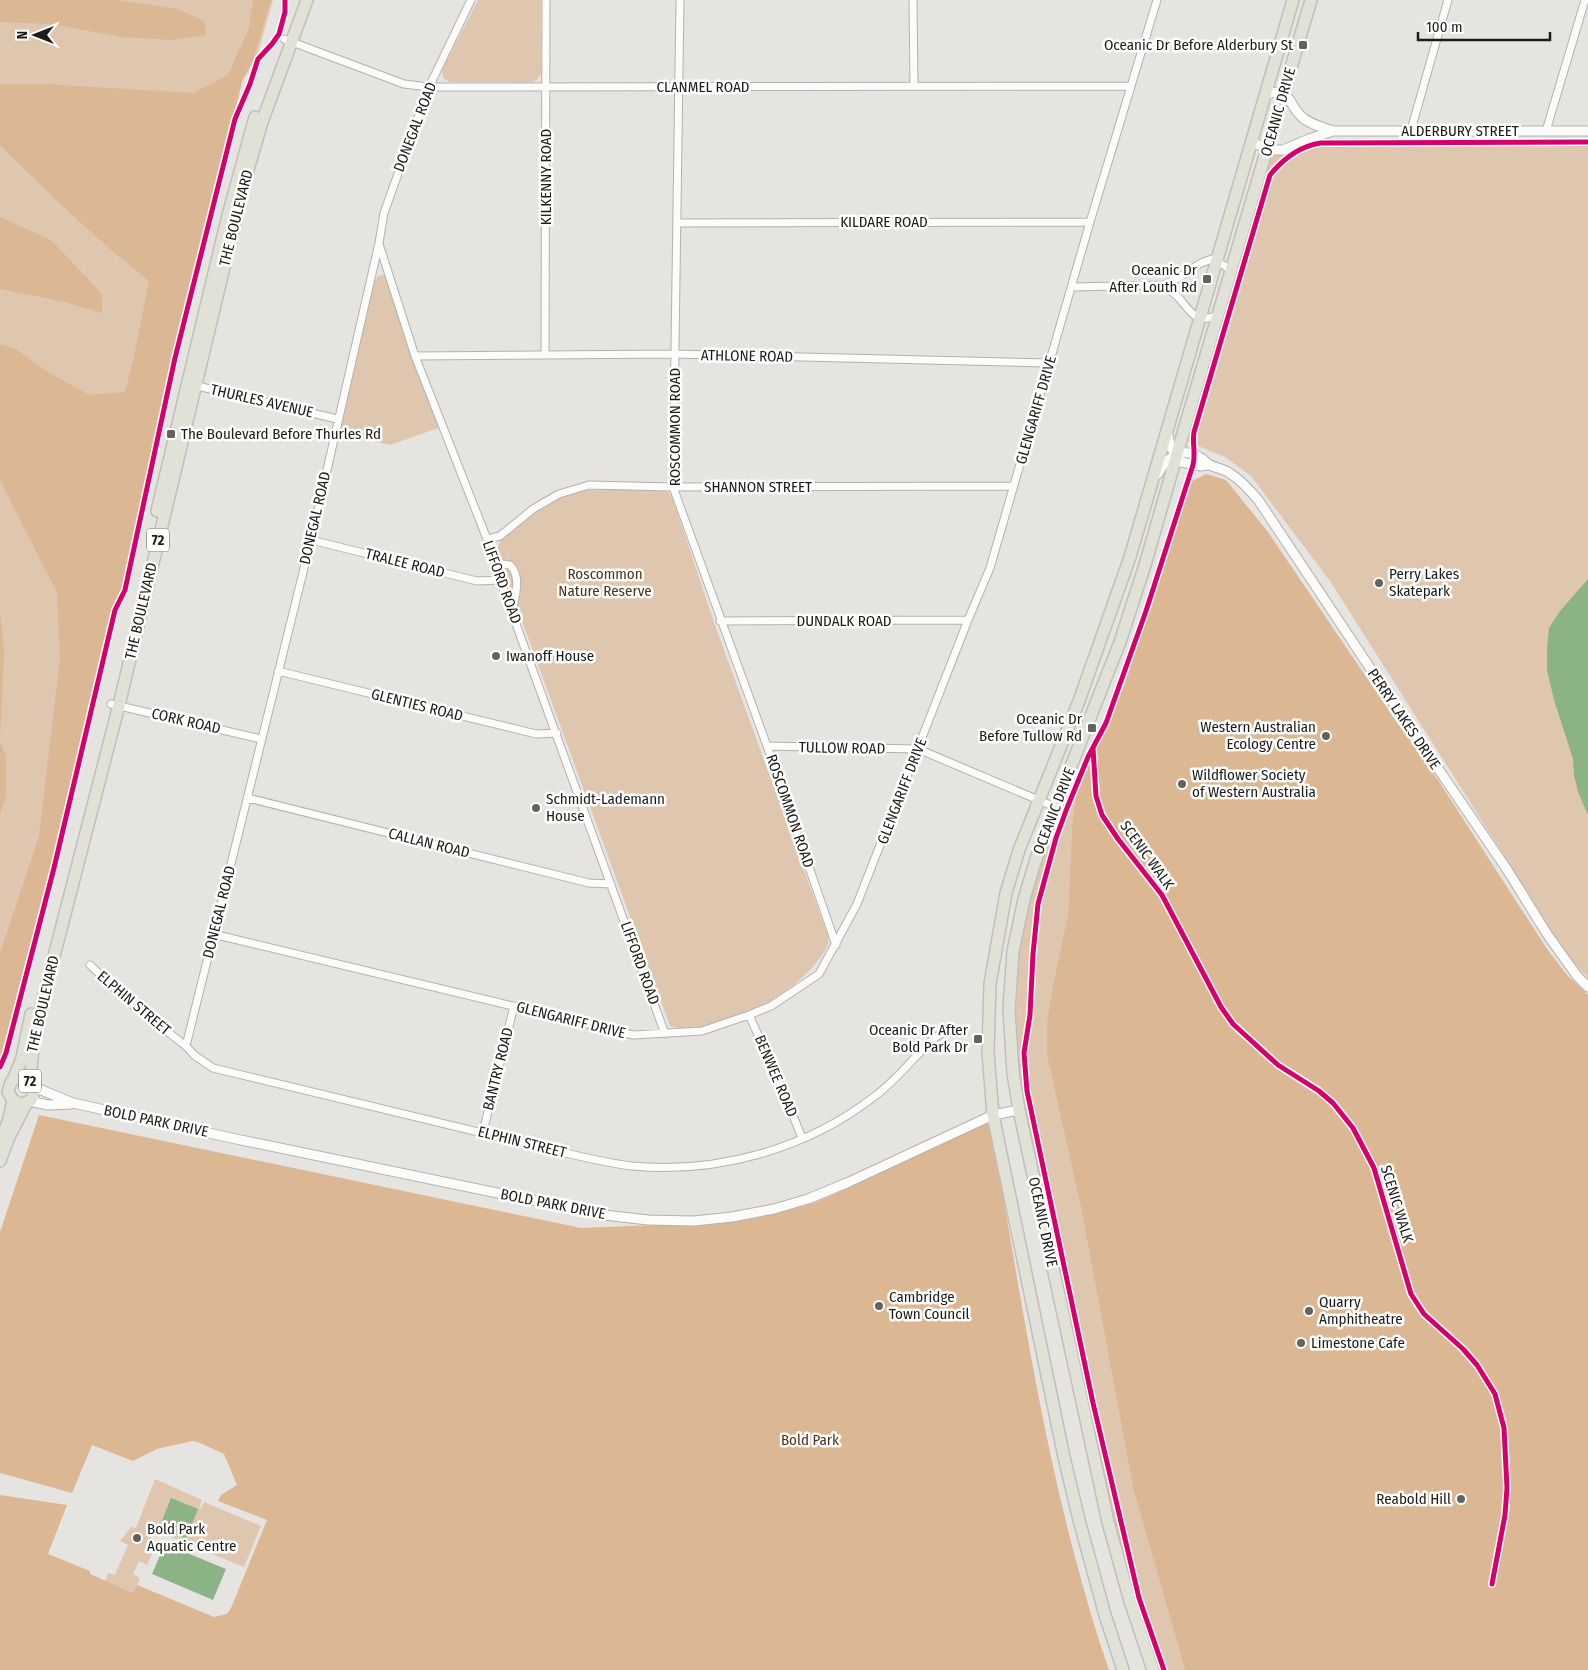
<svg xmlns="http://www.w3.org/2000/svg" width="1588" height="1670" font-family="'Fira Sans Condensed',sans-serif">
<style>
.green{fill:#dfc6ae}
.forest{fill:#dbb794}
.water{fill:#8cb385}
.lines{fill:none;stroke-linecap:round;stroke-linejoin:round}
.minor-casing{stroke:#b3b2b0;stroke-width:9}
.tertiary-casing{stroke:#b3b2b0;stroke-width:11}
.primary-casing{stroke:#c0bfbd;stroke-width:14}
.minor{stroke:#fbfbfa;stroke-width:7}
.tertiary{stroke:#fbfbfa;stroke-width:9}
.primary{stroke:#e0e2d8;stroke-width:11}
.cycleway-casing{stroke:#fffffe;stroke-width:8}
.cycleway{stroke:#d6006c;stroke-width:5}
.poi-dot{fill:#63625f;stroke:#fffffe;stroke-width:2}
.labels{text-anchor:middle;stroke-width:5;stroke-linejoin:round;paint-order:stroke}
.shield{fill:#fffffe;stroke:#61605e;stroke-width:1}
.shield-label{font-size:14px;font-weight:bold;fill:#1d1c1a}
.poi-label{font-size:15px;fill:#1d1c1a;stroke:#fffffe;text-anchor:start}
.street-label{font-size:15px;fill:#1d1c1a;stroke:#fffffe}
.park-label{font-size:15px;fill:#4e3319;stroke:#fffffe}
</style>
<rect width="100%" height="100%" fill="#e5e4e0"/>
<path class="green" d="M0,0H273L256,59L243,80L174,357L123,589L114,609L51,868L0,1062Z
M478,0H541V73L537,80L532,82H450L443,78L442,70Z
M1321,140H1588V978L1573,962L1553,933L1330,581L1251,476L1225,457L1186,441L1269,158L1273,155Z
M383,275L387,279L441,427L390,445L338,433L374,282L378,276Z
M590,490H662L668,492L672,497L716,628L828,936C830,947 822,955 816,963C791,995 729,1028 689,1029C682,1029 676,1027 670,1026L498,555C498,551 497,547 499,544C502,537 510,532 516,528C538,511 561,491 590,490Z
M1069,784L1077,786L1072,825L1068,914L1053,984L1047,1020V1056L1081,1208L1133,1488L1185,1670H1158L1134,1599L1113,1521L1024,1109C1016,1058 1010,1004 1018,952C1026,894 1048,839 1069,784Z
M155,1479L202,1500L199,1508L201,1509L204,1502L261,1526L244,1567L154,1530L145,1551L152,1554L147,1565L139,1561L133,1574L140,1578L134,1593L105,1581L108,1573L115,1575L128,1545L120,1541L131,1527L136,1528Z"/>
<path class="forest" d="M0,0H117L178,9L204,21L206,35L173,40L122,37L51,24L0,22Z
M253,0H271L254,58L242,80L172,357L122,588L112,608L50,867L0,1059V953L39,836L60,659L57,592L0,480V345L14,348L48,372L89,395L125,392L134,357L149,281C96,239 48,193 0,145V84H44L193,93L228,75L249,28Z
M0,217L51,240L102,294V313L65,302L0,289Z
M1206,474L1226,480L1268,532L1396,721L1438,780L1547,949L1567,975L1588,995V1670H1185L1133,1488L1081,1208L1047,1056V1020L1053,984L1068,914L1072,825L1077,786L1089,758L1104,733L1125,683L1159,579L1183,496L1190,482Z
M0,610L4,654L0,738Z
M0,741L6,756V796L0,814Z
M39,1115L581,1228L734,1222L775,1214L814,1203L853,1186L990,1118C1022,1303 1048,1492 1109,1670H0V1495L67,1505L48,1554L90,1571V1574L133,1593L137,1585L214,1617L227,1614L231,1608L267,1520L218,1501L221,1495L237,1485L224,1454L198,1442L192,1441L157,1449L133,1461L92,1445L72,1493L0,1473V1232Z"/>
<path class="water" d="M1588,579V815L1578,792L1574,775L1573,759L1554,700L1547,670V649L1549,628L1560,611Z
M171,1498L198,1509L186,1539L159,1528Z
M165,1544L226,1569L213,1600L152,1574Z"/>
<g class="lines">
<defs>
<path id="minor" d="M680,0L673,487L767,746L836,945
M913,0L914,86
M284,39L404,84L429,87L1131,86
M1411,130L1448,0
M1546,131L1585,0
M677,223L1090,222
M379,244L415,356L487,539L500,580L665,1034
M1164,285C1168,288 1172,292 1176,295C1191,310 1193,325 1218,315
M1072,287L1164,285L1178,278L1201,263L1212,259L1225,266L1231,271
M545,354L546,0
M415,356L675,354L1049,363
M193,385L337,419
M487,539L500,536L533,509L559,494L589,485L673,487L1013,486
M311,540L477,581L500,580
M495,563L510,565C522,577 515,597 512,611
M720,621L968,620
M278,671L536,734L557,733
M111,704L261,739
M767,746L918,749L1055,807
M248,798L589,883L611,884
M213,934L633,1035L702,1031L749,1015L771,1006L819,974L857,904L968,620L990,568L1090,222L1157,0
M90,965L130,1003L186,1046L194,1055L213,1068L557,1151C582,1157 607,1163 632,1166C718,1174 807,1149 875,1096C898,1079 914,1056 936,1037L943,1033L957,1031
M749,1015L780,1083L802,1138
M186,1046L311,540L379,243L384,213L429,87L471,0
M483,1132L514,1006"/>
<path id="tertiary" d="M1266,94C1291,87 1288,103 1300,115C1308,124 1322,127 1333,131H1588
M1252,140L1256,144L1273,150H1283L1309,139L1333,131
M1167,432L1171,448L1181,462L1201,466L1208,465
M1158,474C1167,456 1182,446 1201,458C1205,460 1207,464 1210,465C1216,468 1223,469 1228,472C1241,480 1250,490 1259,501L1392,701L1508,871L1547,934L1577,976L1588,987
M34,1087L73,1103L236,1139L604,1215L648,1220L694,1221L732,1217L774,1209L808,1199L849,1182L993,1115L1019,1110
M29,1101L48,1105L71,1104"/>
<path id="primary" d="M157,511L228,215L255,117
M13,1080L22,1058L31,1014
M31,1082C30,1063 34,1045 36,1026L119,705L245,180L262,122L307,0
M0,1142L9,1119L13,1100L8,1092L11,1082C39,1058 42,1120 13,1100
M0,1161L8,1139L27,1102
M1123,1670L1105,1615L1079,1520L1064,1457L993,1115L988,1053L990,984L1006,893L1019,850L1079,701L1130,557L1293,0
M1153,1670L1130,1601L1108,1522L1019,1110L1013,1073L1009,1009L1013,951L1024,899L1036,859L1055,807L1120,642L1145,565L1181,440L1311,0"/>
</defs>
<use href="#minor" class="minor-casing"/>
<use href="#tertiary" class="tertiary-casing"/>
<use href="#primary" class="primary-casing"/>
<use href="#minor" class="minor"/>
<use href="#tertiary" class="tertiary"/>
<use href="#primary" class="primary"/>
<defs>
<path id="cycleway" d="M1093,748L1096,796L1102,815L1118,839L1162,895L1221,1007L1233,1024L1278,1065L1319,1091L1333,1103L1353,1128L1374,1168L1411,1294L1424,1314L1463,1349L1477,1365L1495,1394L1504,1428L1507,1488L1505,1515L1492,1584
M0,1067L6,1053L54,868L115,610L125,590L175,358L235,119L250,84L258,59L272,44L279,34L285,12V0
M1164,1670L1139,1598L1093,1403L1027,1091L1024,1053L1030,1015L1033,954L1038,904L1056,838L1067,808L1088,757L1106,723L1146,611L1193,465C1196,453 1192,444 1194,432L1270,175C1283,159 1300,146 1321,143L1588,142"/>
</defs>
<use href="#cycleway" class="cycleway-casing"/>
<use href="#cycleway" class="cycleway"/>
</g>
<g class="poi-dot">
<rect x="1298" y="40" width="10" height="10" rx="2.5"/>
<rect x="1202" y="274" width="10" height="10" rx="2.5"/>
<rect x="166" y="429" width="10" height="10" rx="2.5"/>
<circle cx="1379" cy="583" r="5"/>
<circle cx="496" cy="656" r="5"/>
<rect x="1087" y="723" width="10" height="10" rx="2.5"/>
<circle cx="1326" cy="736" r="5"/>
<circle cx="1182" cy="784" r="5"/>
<circle cx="536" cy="808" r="5"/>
<rect x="973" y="1034" width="10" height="10" rx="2.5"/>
<circle cx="879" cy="1306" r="5"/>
<circle cx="1309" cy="1311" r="5"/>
<circle cx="1301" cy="1343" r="5"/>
<circle cx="1461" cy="1499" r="5"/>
<circle cx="137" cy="1538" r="5"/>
</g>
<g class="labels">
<g class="shield">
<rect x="147" y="528.5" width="22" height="23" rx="4"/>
<rect x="19" y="1069.5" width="22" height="23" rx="4"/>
</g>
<g class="shield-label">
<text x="158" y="545">72</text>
<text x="30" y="1086">72</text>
</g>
<g class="poi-label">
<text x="1293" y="50" text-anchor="end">Oceanic Dr Before Alderbury St</text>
<text x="1197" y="275" text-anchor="end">Oceanic Dr<tspan x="1197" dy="17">After Louth Rd</tspan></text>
<text x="181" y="439">The Boulevard Before Thurles Rd</text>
<text x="1389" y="579">Perry Lakes<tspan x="1389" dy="17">Skatepark</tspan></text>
<text x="506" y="661">Iwanoff House</text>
<text x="1082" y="724" text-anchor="end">Oceanic Dr<tspan x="1082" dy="17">Before Tullow Rd</tspan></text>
<text x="1316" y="732" text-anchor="end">Western Australian<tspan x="1316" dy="17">Ecology Centre</tspan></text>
<text x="1192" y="780">Wildflower Society<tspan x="1192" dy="17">of Western Australia</tspan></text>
<text x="546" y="804">Schmidt-Lademann<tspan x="546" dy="17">House</tspan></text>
<text x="968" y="1035" text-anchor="end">Oceanic Dr After<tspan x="968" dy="17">Bold Park Dr</tspan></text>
<text x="889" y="1302">Cambridge<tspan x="889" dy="17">Town Council</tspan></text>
<text x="1319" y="1307">Quarry<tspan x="1319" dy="17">Amphitheatre</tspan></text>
<text x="1311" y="1348">Limestone Cafe</text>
<text x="1451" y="1504" text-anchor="end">Reabold Hill</text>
<text x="147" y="1534">Bold Park<tspan x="147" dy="17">Aquatic Centre</tspan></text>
</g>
<g class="street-label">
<text x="703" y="92">CLANMEL ROAD</text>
<text transform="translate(1278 112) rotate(-74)" y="5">OCEANIC DRIVE</text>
<text transform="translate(415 127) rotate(-69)" y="5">DONEGAL ROAD</text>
<text x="1460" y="136">ALDERBURY STREET</text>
<text transform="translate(546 177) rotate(-90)" y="5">KILKENNY ROAD</text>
<text transform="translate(236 218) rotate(-76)" y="5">THE BOULEVARD</text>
<text x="884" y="227">KILDARE ROAD</text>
<text transform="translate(747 356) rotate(1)" y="5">ATHLONE ROAD</text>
<text transform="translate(262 401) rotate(13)" y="5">THURLES AVENUE</text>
<text transform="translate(1036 410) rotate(-74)" y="5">GLENGARIFF DRIVE</text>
<text transform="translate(675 427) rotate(-90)" y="5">ROSCOMMON ROAD</text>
<text x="758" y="492">SHANNON STREET</text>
<text transform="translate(315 518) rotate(-77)" y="5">DONEGAL ROAD</text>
<text transform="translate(405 563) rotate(14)" y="5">TRALEE ROAD</text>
<text transform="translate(502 582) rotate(70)" y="5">LIFFORD ROAD</text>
<text transform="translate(141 611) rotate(-77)" y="5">THE BOULEVARD</text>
<text x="844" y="626">DUNDALK ROAD</text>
<text transform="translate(417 705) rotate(14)" y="5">GLENTIES ROAD</text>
<text transform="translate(1404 719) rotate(56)" y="5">PERRY LAKES DRIVE</text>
<text transform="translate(186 721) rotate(13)" y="5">CORK ROAD</text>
<text transform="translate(842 748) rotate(1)" y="5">TULLOW ROAD</text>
<text transform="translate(902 791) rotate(-69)" y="5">GLENGARIFF DRIVE</text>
<text transform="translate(790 811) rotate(71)" y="5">ROSCOMMON ROAD</text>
<text transform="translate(1054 811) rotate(-69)" y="5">OCEANIC DRIVE</text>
<text transform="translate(429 843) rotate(14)" y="5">CALLAN ROAD</text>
<text transform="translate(1147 855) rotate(54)" y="5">SCENIC WALK</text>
<text transform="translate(219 912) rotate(-76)" y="5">DONEGAL ROAD</text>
<text transform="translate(640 963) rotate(70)" y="5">LIFFORD ROAD</text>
<text transform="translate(134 1003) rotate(40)" y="5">ELPHIN STREET</text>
<text transform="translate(43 1004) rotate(-77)" y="5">THE BOULEVARD</text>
<text transform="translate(571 1020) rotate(14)" y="5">GLENGARIFF DRIVE</text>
<text transform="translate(498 1069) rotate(-76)" y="5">BANTRY ROAD</text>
<text transform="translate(776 1076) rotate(67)" y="5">BENWEE ROAD</text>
<text transform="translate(156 1121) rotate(12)" y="5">BOLD PARK DRIVE</text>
<text transform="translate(522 1142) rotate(14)" y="5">ELPHIN STREET</text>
<text transform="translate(553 1204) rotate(11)" y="5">BOLD PARK DRIVE</text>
<text transform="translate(1397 1204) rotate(73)" y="5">SCENIC WALK</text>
<text transform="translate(1043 1222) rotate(78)" y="5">OCEANIC DRIVE</text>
</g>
<g class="park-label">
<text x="605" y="579">Roscommon<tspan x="605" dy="17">Nature Reserve</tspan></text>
<text x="810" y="1445">Bold Park</text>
</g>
</g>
<g transform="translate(35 35) rotate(270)" stroke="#fffffe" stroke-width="4" paint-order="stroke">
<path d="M0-4L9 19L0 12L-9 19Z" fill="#1d1c1a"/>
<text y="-8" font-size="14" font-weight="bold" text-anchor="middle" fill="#1d1c1a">N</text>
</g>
<path d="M1418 32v8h132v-8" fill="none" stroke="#1d1c1a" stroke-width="2.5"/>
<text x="1426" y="32" font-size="15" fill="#1d1c1a" stroke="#fffffe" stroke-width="4" paint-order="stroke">100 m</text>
</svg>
